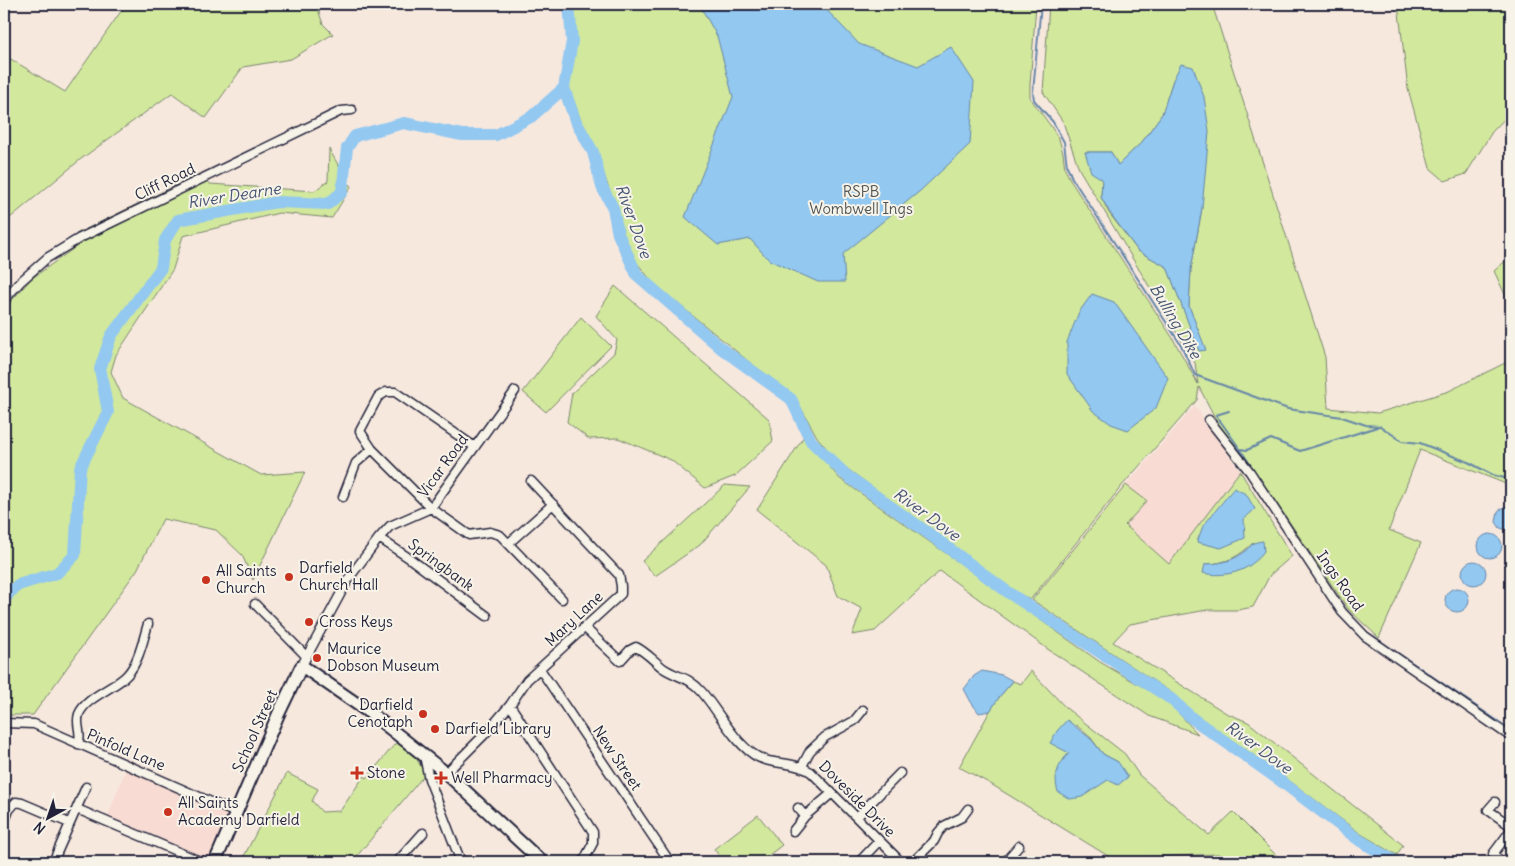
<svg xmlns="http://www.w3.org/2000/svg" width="1515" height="866" font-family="Delius,sans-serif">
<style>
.built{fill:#f8dbd2}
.green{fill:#d1e89d;stroke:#7a856c;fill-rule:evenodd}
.water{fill:#93c8f1;stroke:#6686a8}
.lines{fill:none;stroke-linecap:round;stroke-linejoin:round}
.stream{stroke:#6686a8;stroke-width:2}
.river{stroke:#93c8f1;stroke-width:12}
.street-casing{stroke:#22223b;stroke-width:11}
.secondary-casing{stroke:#22223b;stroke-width:15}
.street{stroke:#f7f3e8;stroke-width:8}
.secondary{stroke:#f7f3e8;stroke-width:11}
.poi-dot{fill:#c8321e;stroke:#f7f3e8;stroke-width:2}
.labels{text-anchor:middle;stroke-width:4;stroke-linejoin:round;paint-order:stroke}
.street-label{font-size:15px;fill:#22223b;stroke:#f7f3e8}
.park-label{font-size:15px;fill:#4e5454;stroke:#f7f3e8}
.poi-label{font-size:15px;fill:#22223b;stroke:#f7f3e8;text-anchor:start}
.water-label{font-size:16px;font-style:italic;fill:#445472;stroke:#f7f3e8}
</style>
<rect width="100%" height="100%" fill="#f7e8de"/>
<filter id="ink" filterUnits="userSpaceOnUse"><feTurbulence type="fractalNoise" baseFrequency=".02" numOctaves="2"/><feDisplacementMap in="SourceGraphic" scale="10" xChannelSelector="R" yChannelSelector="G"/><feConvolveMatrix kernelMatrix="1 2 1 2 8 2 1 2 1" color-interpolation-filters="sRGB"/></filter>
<g filter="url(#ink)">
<path class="built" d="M1195,406L1240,471L1169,565L1125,525L1147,501L1126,485Z
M126,768L229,813L230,815L214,855L211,857L202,856L108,816Z"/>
<path class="green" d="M126,4H316L323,24L333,34L291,59L243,67L206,118L172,93L81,159L4,223V55L65,92Z
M573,4H1036L1030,85V98L1050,125L1059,139L1063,153L1065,169L1072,183L1172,337L1198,384L1195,363L1079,169L1063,122L1043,92L1049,4H1212L1325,357L1328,408L1378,413L1449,391L1511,360V486L1420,450L1389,530L1421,543L1379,638L1348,609L1240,449L1224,435L1199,387L1197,400L1121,487L1030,600L1012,589L838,462L817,437L794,395L748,361L654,284L637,263L626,241L598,156L580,118L569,88L576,39ZM1173,80L1202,208L1191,269L1189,306L1205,350H1199L1167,267L1138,251L1109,213L1101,197L1102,179L1085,152H1111L1118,165L1142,142L1162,114Z
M1398,4H1511V112L1492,132L1466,174L1445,181L1430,168L1408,89Z
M329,149L351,187L332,218L279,213L183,236L173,269L116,355L111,372L123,398L261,475L305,472L253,580L242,555L216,530L163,519L137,570L33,715H4V309L31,279L84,241L76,234L201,173L210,184L314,191L328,181Z
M1511,256V307L1494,271Z
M615,286L769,419L773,441L735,476L705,488L671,460L618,438L589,439L567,422L572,393L614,353L617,340L596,316Z
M581,317L611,346L546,412L523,392Z
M804,436L839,478L1100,662L1167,701L1198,734L1149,716L1049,650L940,571L875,631L852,635L862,609L838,596L826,565L757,510Z
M1240,471L1292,556L1270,575L1253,607L1238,610H1207L1130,624L1113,642L1226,713L1248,722L1403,845L1397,855L1361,834L1279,773L1196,715L1172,693L1032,600L1126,485L1147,501L1125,525L1169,564ZM1254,542L1232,573L1205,564C1226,564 1240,556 1254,542Z
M725,485L750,487L700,545L655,576L642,561Z
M1031,671L1066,708L1125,754L1139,775L1209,835L1233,812L1283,862H1229L1218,854L1113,859L989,783L959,767L990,711L1000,696L1013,681L1021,684ZM1076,725L1091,738L1103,754L1118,762L1063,760L1069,753Z
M399,739L414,754L425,774L352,862H241L287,773L318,789L312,801L322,812L340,811L364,776L367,778Z
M758,815L782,845L760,862H724L714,849Z"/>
<path class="water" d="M699,4H821L859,44L918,66L951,47L974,82L970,144L920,191L843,254L845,282H818L769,260L750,239L718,245L685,217L733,97L717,36Z
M1181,64L1193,67L1204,97L1209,131L1202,208L1191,269L1189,306L1206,350L1199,351L1167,267L1138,251L1110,213L1101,197L1102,179L1091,172L1085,152H1111L1118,165L1142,142L1162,114L1173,80Z
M1092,294L1114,302L1168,378L1156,408L1128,430L1111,424L1093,411L1067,374V342L1079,312Z
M1234,488L1246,494L1255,509L1244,519L1245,538L1221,548L1197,542L1203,526Z
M1505,507L1511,508V531L1500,528L1496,522L1498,511Z
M1478 546a12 12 0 1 1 24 0a12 12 0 1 1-24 0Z
M1263,541L1264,551C1261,555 1257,560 1253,563C1240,574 1219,577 1203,573L1205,564C1219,564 1232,561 1243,553C1252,546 1251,542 1263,541Z
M1462 573a12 12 0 1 1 24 0a12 12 0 1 1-24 0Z
M1445 600a12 12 0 1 1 24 0a12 12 0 1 1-24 0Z
M982,671L1002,675L1013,681L1000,696L990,711L979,713L971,702L964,689L974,676Z
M1067,720L1091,739L1103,754L1118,762L1128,777L1118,785L1108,780L1082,797L1070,799L1058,792C1053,775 1058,765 1069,753L1050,743L1057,731Z"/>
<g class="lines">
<path class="stream" d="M1041,4L1033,92L1034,100L1053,122L1064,142L1067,166L1072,178L1181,345L1195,375L1288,409L1342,417L1366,425L1380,426L1402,441L1420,443L1468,462L1493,475L1508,479L1511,478
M1229,411L1216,415L1240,449L1247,450L1271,439L1300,451L1377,427
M1240,449L1310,556
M1344,608L1354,619
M1364,630L1511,730"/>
<path class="river" d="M564,88L575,120L593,152L602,187L613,208L618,234L637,275L722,349L791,399L811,441L846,475L928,533L1009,593L1171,699L1193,719L1278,779L1359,840L1396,862
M4,601L9,593L18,585L57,573L75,555L80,468L108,412L100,369L111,336L161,268L165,240L178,220L277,202L328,204L342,192L347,148L355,136L404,123L462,135H496L531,117L564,88L572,41L569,4"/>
<defs>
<path id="street" d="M4,300L20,282L47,258L80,238L341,111L352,110
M1209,420L1250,472L1342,612L1365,636L1511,737
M475,447L395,392H386L378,397L360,431L372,449L431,508L469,535L490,532L500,535L562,599
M343,497L356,463L372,449
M379,538L409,558L487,616
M509,543L553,504
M255,604L306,656
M584,627L620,661L630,650L636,647C646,652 654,661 663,668C678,678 688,676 702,692C718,711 733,740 753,754C769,766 792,760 811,772L901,862
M301,667L349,578L379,538L390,526L431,508L515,391
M540,669L670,862
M510,705L593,832V843L583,862
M4,723L34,724L236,813
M78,744C83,734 75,725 79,714C86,697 115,688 127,675C139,662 143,640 148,624
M424,756L429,779L461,862
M802,766L810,751L825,737L854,721L863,710
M446,773L484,735L510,705L527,680L621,594V586L619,575L531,481
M1495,802L1488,810L1511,826
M798,808L805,816
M77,809L202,862
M857,817L900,773
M4,824L9,810L16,802L22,803L69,823
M793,831L805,816L832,793
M53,862L86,787
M397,862L423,833
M859,862L879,841
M913,862L934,841L938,833L944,826L962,817L968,809
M1005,862L1019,846
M1502,862L1493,854L1511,830"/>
<path id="secondary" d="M215,862L278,715L301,667L305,668L373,715L446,773L542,862"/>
</defs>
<use href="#street" class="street-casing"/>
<use href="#secondary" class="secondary-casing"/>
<use href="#street" class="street"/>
<use href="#secondary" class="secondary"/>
</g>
</g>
<g class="poi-dot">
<circle cx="289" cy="577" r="5"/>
<circle cx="206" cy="580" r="5"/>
<circle cx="309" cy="622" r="5"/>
<circle cx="317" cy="658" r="5"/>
<circle cx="423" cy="714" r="5"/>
<circle cx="435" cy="729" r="5"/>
<path d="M354.5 765.5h5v5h5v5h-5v5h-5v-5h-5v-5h5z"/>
<path d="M438.5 770.5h5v5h5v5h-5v5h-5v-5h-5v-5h5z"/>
<circle cx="168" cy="812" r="5"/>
</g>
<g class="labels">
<g class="street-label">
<text transform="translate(165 182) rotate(-26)" y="5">Cliff Road</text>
<text transform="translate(443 466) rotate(-54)" y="5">Vicar Road</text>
<text transform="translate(441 565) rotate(36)" y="5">Springbank</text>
<text transform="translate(1340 581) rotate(55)" y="5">Ings Road</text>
<text transform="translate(574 619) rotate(-43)" y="5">Mary Lane</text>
<text transform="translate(255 731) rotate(-66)" y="5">School Street</text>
<text transform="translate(126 750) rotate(23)" y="5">Pinfold Lane</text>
<text transform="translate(617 758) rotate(56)" y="5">New Street</text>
<text transform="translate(857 799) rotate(45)" y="5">Doveside Drive</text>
</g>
<g class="park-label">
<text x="861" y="197">RSPB<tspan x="861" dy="17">Wombwell Ings</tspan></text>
</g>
<g class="poi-label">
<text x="299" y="573">Darfield<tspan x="299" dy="17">Church Hall</tspan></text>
<text x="216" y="576">All Saints<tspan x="216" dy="17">Church</tspan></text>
<text x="319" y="627">Cross Keys</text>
<text x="327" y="654">Maurice<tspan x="327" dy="17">Dobson Museum</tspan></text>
<text x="413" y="710" text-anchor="end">Darfield<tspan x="413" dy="17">Cenotaph</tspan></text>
<text x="445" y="734">Darfield Library</text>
<text x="367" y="778">Stone</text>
<text x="451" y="783">Well Pharmacy</text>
<text x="178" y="808">All Saints<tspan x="178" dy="17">Academy Darfield</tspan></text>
</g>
<g class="water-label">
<text transform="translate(234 195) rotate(-9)" y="6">River Dearne</text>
<text transform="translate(634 221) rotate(70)" y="6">River Dove</text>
<text transform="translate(1176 321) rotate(59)" y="6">Bulling Dike</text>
<text transform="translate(927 514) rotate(36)" y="6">River Dove</text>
<text transform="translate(1259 747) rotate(36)" y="6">River Dove</text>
</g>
</g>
<rect width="1515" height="866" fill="none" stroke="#f7f3e8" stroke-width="20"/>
<rect x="10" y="10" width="1495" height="846" fill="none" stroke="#22223b" stroke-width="2" filter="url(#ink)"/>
<g transform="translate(48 818) rotate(220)" stroke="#f7f3e8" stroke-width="4" paint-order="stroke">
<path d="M0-4L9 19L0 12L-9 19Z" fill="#22223b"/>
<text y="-8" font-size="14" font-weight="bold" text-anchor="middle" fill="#22223b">N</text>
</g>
</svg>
